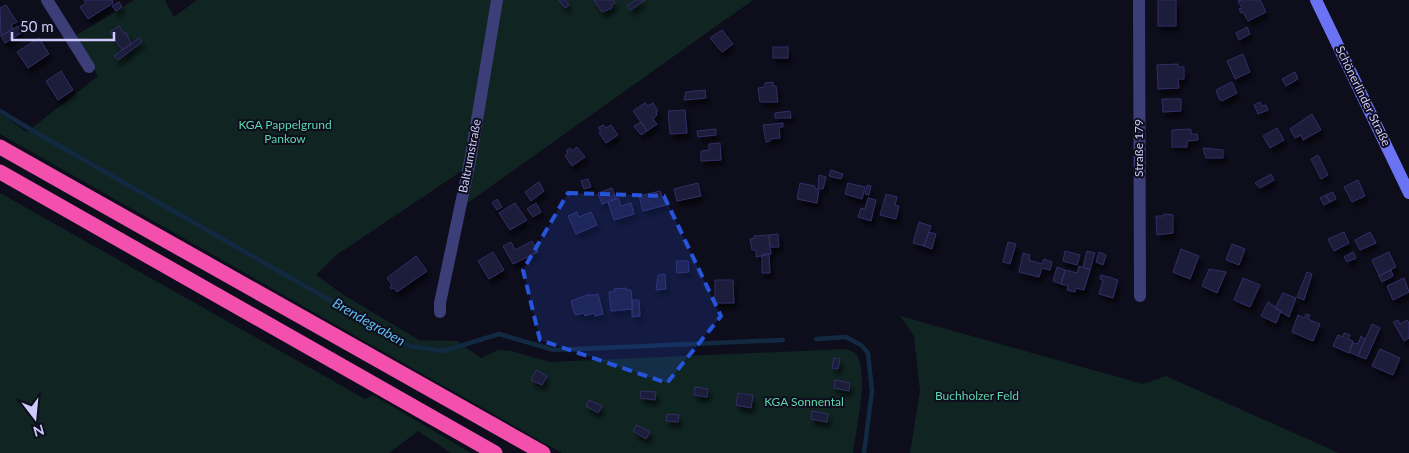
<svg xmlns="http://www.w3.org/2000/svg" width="1409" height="453" font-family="Lato,sans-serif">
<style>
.green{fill:#102522}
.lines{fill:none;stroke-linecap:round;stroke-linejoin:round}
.stream{stroke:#112941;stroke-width:4.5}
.building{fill:#1d1a3b;stroke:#332e66;filter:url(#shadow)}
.minor{stroke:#3b3e77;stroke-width:12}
.secondary{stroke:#6973f4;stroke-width:12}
.motorway{stroke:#f34fad;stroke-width:15}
.marked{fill:#2654da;fill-opacity:0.2;stroke:#2654da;stroke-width:4;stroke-dasharray:10 6;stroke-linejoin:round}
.labels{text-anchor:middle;stroke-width:4;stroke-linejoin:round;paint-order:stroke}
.street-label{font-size:12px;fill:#cccbfb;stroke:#0e0d1c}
.park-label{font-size:12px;fill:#5dd5ab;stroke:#0e0d1c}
.water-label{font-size:14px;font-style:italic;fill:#60bef4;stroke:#0e0d1c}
</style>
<defs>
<filter id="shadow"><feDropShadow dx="3" dy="5.5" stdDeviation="2.5" flood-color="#0009"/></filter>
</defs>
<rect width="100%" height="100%" fill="#0e0d1c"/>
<path class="green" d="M134,0H165L174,17L197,0H491L463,170L335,256L316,275L342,294L419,340L457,341L481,358L498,350L511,351L550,362L846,349C852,351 856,352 858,358C868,380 856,429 853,453H562L0,134V113L27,132L98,76L75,36Z
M502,0H753L466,204Z
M0,193L365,399L373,395L471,453H451L418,431L389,453H0Z
M900,316L1143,384L1166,376L1339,453H910L920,391L914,336Z"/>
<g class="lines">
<path class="stream" d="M0,111L35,132L410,346L444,351L499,334L554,350L783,340
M816,339L846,337L861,345L868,353L872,391L864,453"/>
</g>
<path class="building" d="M84,0H112L113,3L88,19L80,7L86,3Z
M565,0L569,5L565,8L559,0Z
M594,0H613L615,3L611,6L612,8L602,12Z
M636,0H645L630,10L627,6Z
M1158,0H1176V26H1158Z
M1241,0H1260L1266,12L1248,21L1243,12L1241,13L1239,9L1242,8L1238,1Z
M119,2L122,7L116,11L112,6Z
M6,5L17,22L11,25L13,29L1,36L0,8Z
M18,26L21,33L5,43L1,36Z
M119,26L124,34L126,32L131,44L122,50L110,32Z
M1247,27L1250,34L1239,40L1236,33Z
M722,30L733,44L722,52L710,38Z
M39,38L49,54L28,68L17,52Z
M139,38L142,42L118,60L114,56Z
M773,47H788V58H773Z
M1243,54L1250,72L1235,79L1227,61Z
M1178,64V67H1184V79H1178L1179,88L1158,89L1157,65Z
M61,71L73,90L58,100L46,81Z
M1295,72L1298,79L1286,86L1282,79Z
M773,82V86H776L778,102H760L758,88L765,87V83Z
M1232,82L1237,93L1222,101L1219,99L1216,90Z
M705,90L706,98L684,100L686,92Z
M1162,99H1181V111L1163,112Z
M1260,102L1262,106L1266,105L1268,110L1258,114L1254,105Z
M645,103L648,106L653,103L658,111L656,112L657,115L653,119L657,124L647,131L633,111Z
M685,110L687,133L670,134L668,111Z
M790,111L791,118H775V113Z
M1312,114L1321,130L1303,140L1301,135L1295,138L1290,129Z
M641,122L647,131L641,135L634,126Z
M783,123V127H779L780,138L770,139V141L766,142L763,125Z
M603,125L606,128L611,125L618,135L606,143L599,133L601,132L598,128Z
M1277,128L1284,140L1270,148L1263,136Z
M716,129V135L698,137L697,131Z
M1191,129V134H1197L1198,140L1187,141V147H1172V130Z
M720,143L721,160L701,161V151L709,150V144Z
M577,147L585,157L572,166L565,156L568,153L566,151L570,148L572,151Z
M1203,148L1223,150V158H1206Z
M1318,155L1328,175L1321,179L1311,159Z
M831,170L843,174L841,179L829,176Z
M1271,174L1274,180L1260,188L1255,183Z
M819,175L826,177L823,189L818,188Z
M588,179L591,187L584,189L581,181Z
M1358,180L1365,196L1352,202L1344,187Z
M539,182L544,191L531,201L525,192Z
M698,183L701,196L677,201L674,189Z
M800,183L815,186V189H819L817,203L797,199Z
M848,183L865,187L862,199L845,194Z
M867,185L871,186L869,195L865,194Z
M612,188L616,199L602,204L598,193Z
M660,191L666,205L643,211L639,196Z
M1333,192L1336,199L1330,202L1326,195Z
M886,194L897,197L895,205L899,206L896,219L880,215Z
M1326,195L1330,202L1324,205L1320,198Z
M618,198L621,206L631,203L634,214L614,220L608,202Z
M868,198L876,200L871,221L858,217L861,208L865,209Z
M497,199L502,207L497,210L492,203Z
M515,203L527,220L510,230L499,213Z
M536,203L541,212L533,217L527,209Z
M577,212L579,217L591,212L597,225L576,234L568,216Z
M1164,214L1173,215V233L1157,235L1156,216H1164Z
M919,222L931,226L924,246L913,243Z
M929,232L936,234L932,249L924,246Z
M1344,232L1349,243L1334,251L1328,239Z
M1370,232L1376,243L1360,250L1355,240Z
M778,234L779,247H770L769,235Z
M769,235L771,254L756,257V250H752L750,239L755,238L754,236Z
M532,241L538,252L513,264L503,246L511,242L515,250Z
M1008,242L1016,244L1010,264L1003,262Z
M1232,244L1245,249L1239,265L1226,260Z
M1181,249L1199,256L1190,279L1173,272Z
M1065,251L1080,255L1077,265L1063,261Z
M1087,251L1095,253L1090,270L1083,267Z
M493,252L504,270L489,279L478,261Z
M1099,252L1106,255L1103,265L1096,262Z
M1353,252L1356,258L1347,262L1344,257Z
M1389,252L1396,267L1379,276L1372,260Z
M1023,253L1030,255L1029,260L1042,264L1044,259L1052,262L1050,270L1042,268L1039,277L1019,272Z
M762,254H769L770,273H762Z
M416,256L427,271L397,292L394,288L391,289L390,287L392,285L387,278Z
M676,261H688L689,272L677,273Z
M1079,266L1090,270L1084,290L1076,288L1075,292L1067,290L1068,286L1061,284L1065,270L1077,273Z
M1057,267L1065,270L1061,284L1053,281Z
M1209,269L1226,272L1217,293L1202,286Z
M1391,270L1393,276L1382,282L1379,276Z
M1307,272L1312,274L1304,300L1297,297Z
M665,274L666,289L656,290L658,275Z
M1101,275L1118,280L1113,298L1099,294L1103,280L1100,279Z
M1243,278L1260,285L1250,307L1234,300Z
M1404,278L1409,292L1393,300L1387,286Z
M715,280H733L734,303H715Z
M626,288V290H631L633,309L611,311L609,292L615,291L614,289Z
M1283,293L1296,298L1289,317L1275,308Z
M590,294V296L598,294L603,314L595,316L594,313L585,316L584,313L575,315L571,301Z
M632,300H639L640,316L632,317Z
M1268,302L1281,311L1276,323L1261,316Z
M1306,314L1310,315L1308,319L1320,324L1313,341L1292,332L1298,315L1304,318Z
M1398,320L1400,324L1407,320L1409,323V338L1404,341L1393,322Z
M1372,324L1380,328L1366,359L1358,356Z
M1344,333L1350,335L1348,339L1353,341L1349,353L1333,346L1338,335L1343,337Z
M1361,336L1365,339L1358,356L1349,352L1353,343L1358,344Z
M1380,349L1400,358L1393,375L1372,366Z
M834,358L840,359L838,369L832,368Z
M536,370L547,376L542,385L531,380Z
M835,380L850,383L849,391L834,388Z
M695,387L708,389L707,397L694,395Z
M641,391L656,392L655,400L640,398Z
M738,393L753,395L751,408L736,405Z
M589,400L602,406L598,413L586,406Z
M812,411L828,414L827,422L811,419Z
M667,414L679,415L678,422L666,421Z
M637,425L650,432L646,439L633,431Z"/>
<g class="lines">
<path class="minor" d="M47,0L89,67
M1139,0L1140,296
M440,312V303L471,156L497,0"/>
<path class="secondary" d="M1316,0L1409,193"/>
<path class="motorway" d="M0,147L543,453
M0,172L495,453"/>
</g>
<path class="marked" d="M568,193L664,196L721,316L667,383L540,340L523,270Z"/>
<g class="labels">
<g class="street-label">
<text transform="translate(1363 96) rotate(64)" y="4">Schönerlinder Straße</text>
<text transform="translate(1139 148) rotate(-90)" y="4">Straße 179</text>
<text transform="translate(470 156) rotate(-79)" y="4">Baltrumstraße</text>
</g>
<g class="park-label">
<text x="285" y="129">KGA Pappelgrund<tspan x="285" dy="14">Pankow</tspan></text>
<text x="977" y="400">Buchholzer Feld</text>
<text x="804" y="406">KGA Sonnental</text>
</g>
<g class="water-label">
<text transform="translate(369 322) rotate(30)" y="5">Brendegraben</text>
</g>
</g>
<g transform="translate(35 418) rotate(164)" stroke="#0e0d1c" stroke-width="4" paint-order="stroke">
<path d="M0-4L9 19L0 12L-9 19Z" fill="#cccbfb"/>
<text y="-8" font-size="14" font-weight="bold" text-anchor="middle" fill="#cccbfb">N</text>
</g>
<path d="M12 32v8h102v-8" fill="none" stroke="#cccbfb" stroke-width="2.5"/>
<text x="20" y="32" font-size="15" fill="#cccbfb" stroke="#0e0d1c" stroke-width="4" paint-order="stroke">50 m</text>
</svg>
